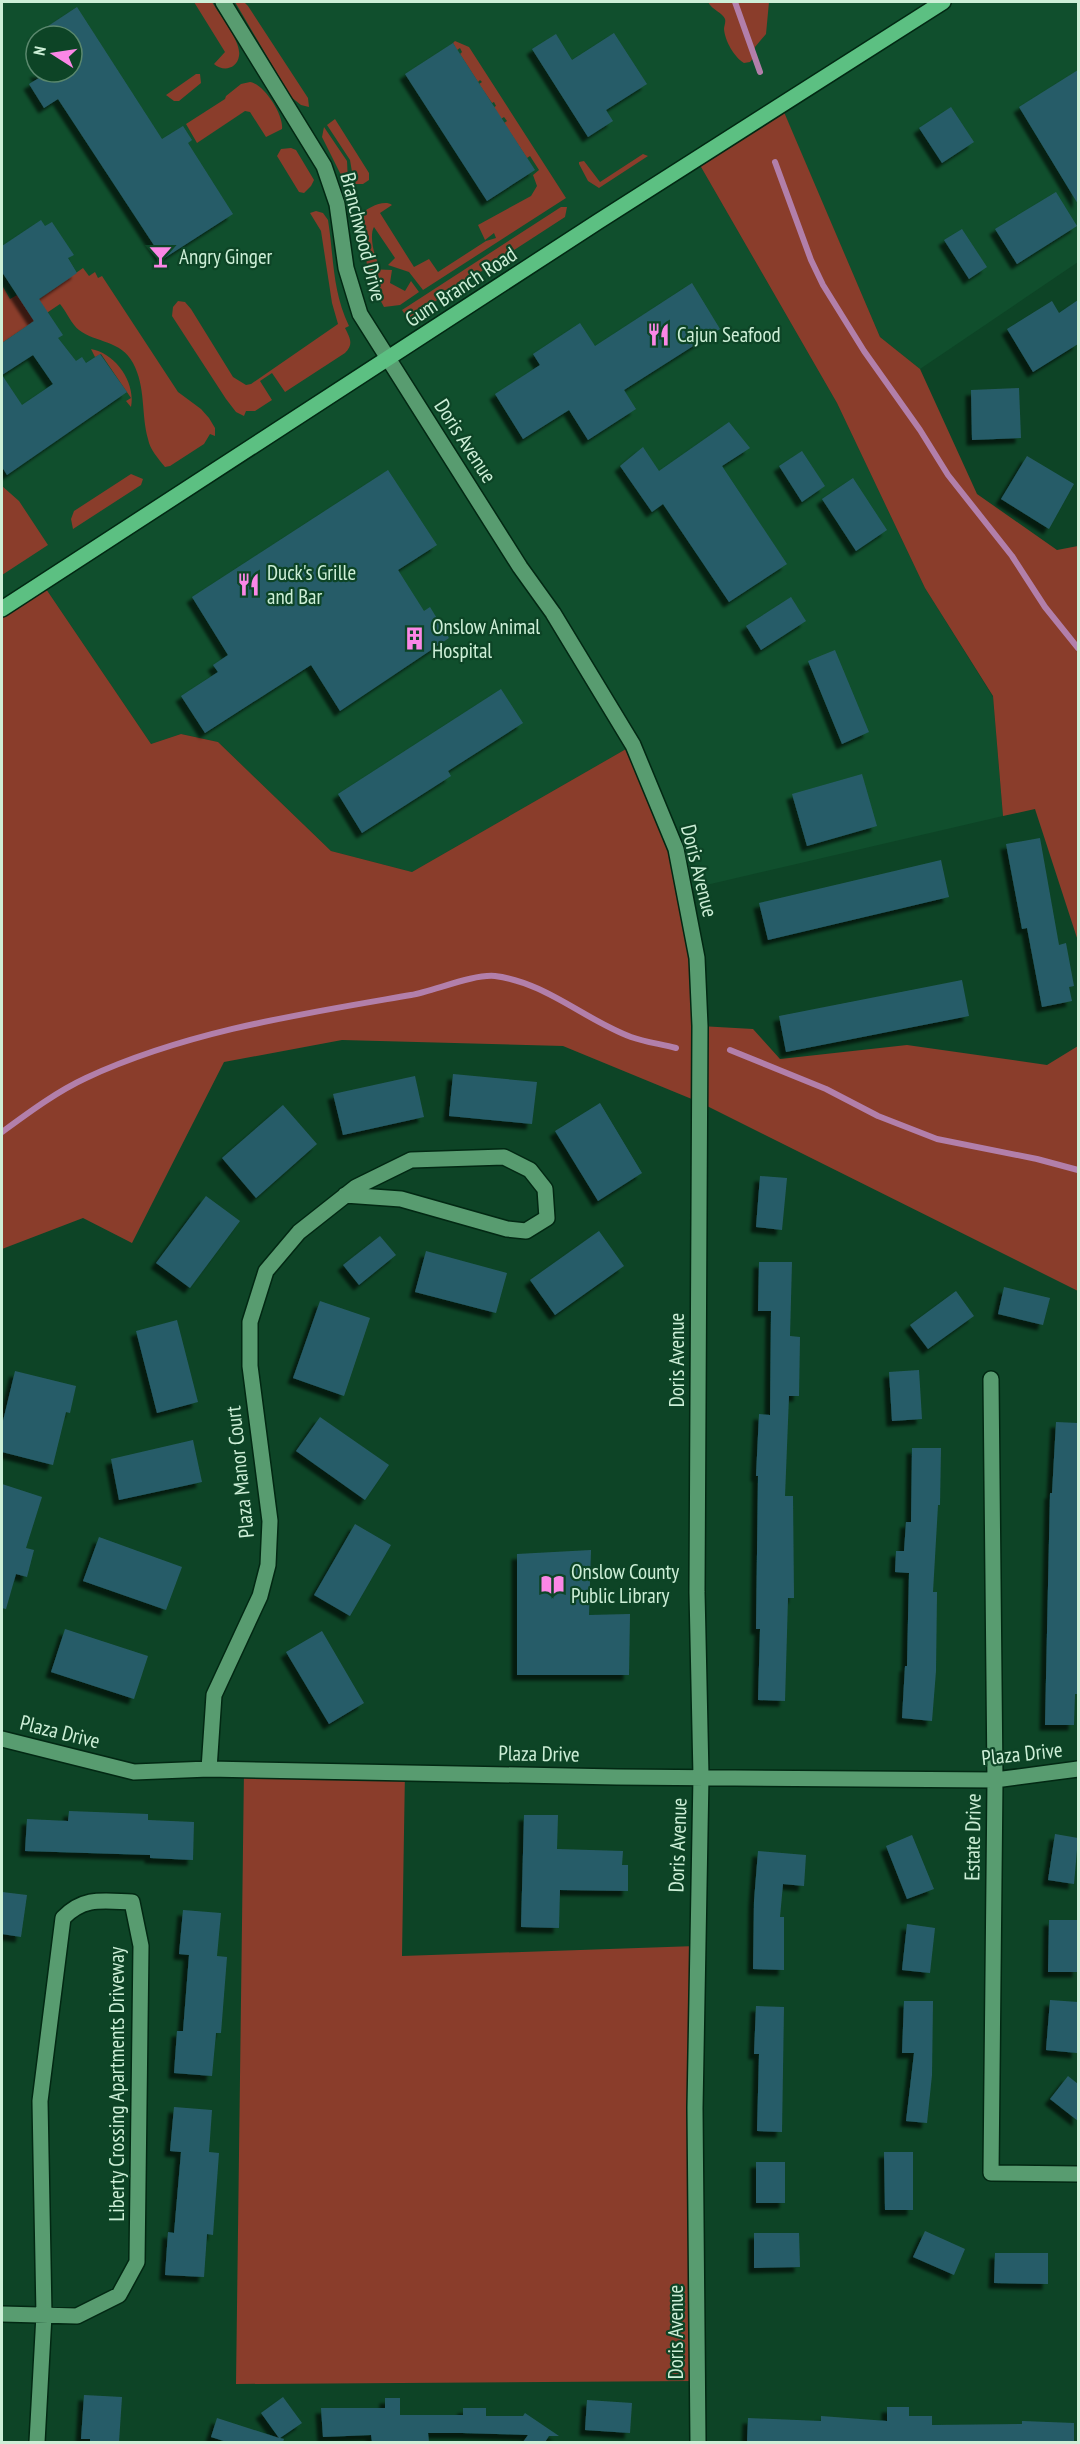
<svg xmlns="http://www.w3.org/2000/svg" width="1080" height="2444" font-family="'PT Sans Narrow',sans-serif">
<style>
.built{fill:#104f2d;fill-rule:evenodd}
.green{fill:#8a3d2b}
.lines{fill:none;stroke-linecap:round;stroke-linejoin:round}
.stream{stroke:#b27faa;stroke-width:6}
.building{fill:#285c68;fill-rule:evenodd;filter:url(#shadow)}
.minor-casing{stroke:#022813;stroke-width:18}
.major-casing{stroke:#022813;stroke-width:18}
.minor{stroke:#589c70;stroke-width:15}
.major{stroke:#5cc082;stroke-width:15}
.labels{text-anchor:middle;stroke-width:4.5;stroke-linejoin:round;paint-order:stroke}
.street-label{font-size:21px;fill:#cdefd7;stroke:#0d4426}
.poi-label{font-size:21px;fill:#cdefd7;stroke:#0d4426;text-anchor:start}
</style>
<defs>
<filter id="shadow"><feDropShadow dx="-5.5" dy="5.5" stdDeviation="1.5" flood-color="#0009"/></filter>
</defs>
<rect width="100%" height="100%" fill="#0d4426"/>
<path class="built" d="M2,2H1078V262L920,369L880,337L781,106L697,160L837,403L925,588L993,697L1003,816L685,890L633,745L412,872L331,851L218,742L181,734L151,744L42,583L2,609ZM36,36H72V72H36Z"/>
<path class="green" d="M194,2H212C219,14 242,42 239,56C237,69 223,72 214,64L225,52Z
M235,2H244L248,6L308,98L309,107L301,105L291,97Z
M708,2H769L766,34L755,47L754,57L750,62L744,63C734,57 725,41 724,29C724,26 726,22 725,19C723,13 712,10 708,2Z
M455,41L469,47L566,198L423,290L409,272L388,265L395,258L374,227C369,235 374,258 380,266L367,265L360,215C367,208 384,199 392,205L380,213L414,267L429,259L438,272L486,241L496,238L494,233L485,240L478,225L531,196L537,186L533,175L539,170L530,156L527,158L504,123L507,121L504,117L501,119L494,107L496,106L494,102L492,103L479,84L482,82L480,80L478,82L460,54L462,52L460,48L457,50L453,43Z
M196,74H200L201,83L179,101H174L166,95Z
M250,82C264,84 284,115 282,129L266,137L250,112L245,111L197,143L186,124L225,99L226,96L241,84Z
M781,105L880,337L920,369L977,494L1057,550L1078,546V941L1035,809L1003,816L993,696L925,588L837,403L697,160Z
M335,119L369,173V180L363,184H354L350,160L327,125Z
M324,127L347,161L348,182L343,179L322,137Z
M291,148L296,150L314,180L311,186L304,193L299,192L277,156L281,149Z
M643,154L648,156L599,188L588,181L579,164V162L584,161L600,182Z
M561,207H567L565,217L408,319L402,310Z
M316,211L323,213L328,220C334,258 332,290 349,326L345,328C350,338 354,344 345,353L285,392L272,373L260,381L272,400L255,411H246L244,416L236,412L226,399L172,316L173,307L178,301L185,302L191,309L233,377L246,385L251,384L338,324L332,303L321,231L310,213Z
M83,268L89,276L95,272L98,278L102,276L178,392L201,409L209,418L215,428V436L210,434L204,444L170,466L165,467C158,458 150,450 148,439C141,414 146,387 133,363C121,340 96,343 79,330C72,325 66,311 60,304L2,343V285L10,299L17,295L36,301Z
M368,269L392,270L390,283L405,291L411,281L419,292L400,305L384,307L370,281Z
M91,349C115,353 136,382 131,407L126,401L131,398L101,354L95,357Z
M131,474L143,479L141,485L73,529L71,519L74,511Z
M2,486L19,501L48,545L2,575Z
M42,583L151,744L181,734L218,742L331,851L412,872L633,745L676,849L700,1026L753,1029L780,1059L907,1045L1047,1065L1078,1046V1291L699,1102L563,1046L342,1040L224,1062L132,1243L83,1218L2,1249V609Z
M244,1770L405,1771L402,1956L696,1946L697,2381L236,2384Z"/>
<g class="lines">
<path class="stream" d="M735,2L760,72
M775,162L811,260L823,285L864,351L920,430L948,475L1012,556L1045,607L1078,648
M730,1050L826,1089L878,1116L937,1139L1037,1159L1078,1170
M2,1132C28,1113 56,1092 86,1078C187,1031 301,1014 411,995C434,991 473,974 495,976C545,982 585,1020 631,1037C645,1042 661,1044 676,1048"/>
</g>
<path class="building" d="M77,7L162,139L183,126L192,140L188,143L233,214L163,259L58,99L44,108L29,84L39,78L35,72H72V36H33Z
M614,33L647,84L606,110L613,121L588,137L532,49L556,34L572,60Z
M453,43L535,170L487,201L405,74Z
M1078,70V204L1019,107Z
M951,107L974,142L942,163L919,128Z
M1056,192L1077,226L1017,264L995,229Z
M41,220L45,226L52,222L74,255L68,258L77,273L39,299L63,335L58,338L76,361L82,357L86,363L100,354L127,392L7,475L2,467V343L34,321L2,272V246ZM33,355L53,384L22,405L2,375Z
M962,229L987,267L969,279L944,240Z
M692,283L720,329L624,390L636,409L588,440L569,410L523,439L495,394L540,365L533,354L580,323L595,346Z
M1078,300V344L1033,372L1007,329L1052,301L1059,313Z
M1019,388L1021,438L972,440L971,390Z
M729,422L750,448L722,466L787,564L729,602L663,504L652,512L620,466L643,447L659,471Z
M802,451L825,486L802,502L779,466Z
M1027,456L1074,484L1049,529L1001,499Z
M388,470L437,545L398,570L424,611L430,607L449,638L340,711L311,665L205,733L181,696L218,672L213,665L228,655L192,597Z
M853,478L887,530L856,551L822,499Z
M791,597L806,621L761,650L746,626Z
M835,650L869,732L842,744L808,661Z
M501,689L523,723L448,771L451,776L362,833L338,794Z
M862,774L877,826L807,846L792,794Z
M1040,838L1059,945L1066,943L1074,986L1069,987L1072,1001L1042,1007L1027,928L1022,929L1006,844Z
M941,860L949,897L768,940L759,903Z
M962,980L969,1016L786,1052L779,1016Z
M453,1074L537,1082L532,1124L449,1116Z
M415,1076L424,1117L343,1135L333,1094Z
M600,1103L642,1173L598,1201L555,1131Z
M283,1105L317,1144L256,1198L222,1158Z
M760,1176L787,1178L782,1230L756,1227Z
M206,1196L240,1221L190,1288L156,1263Z
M599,1231L624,1266L555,1315L530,1280Z
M380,1236L396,1255L359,1285L343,1265Z
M426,1251L507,1273L496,1313L415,1292Z
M759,1262H792L790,1336L800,1337L799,1396H789L785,1496H793L794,1598H788L785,1701L758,1700L760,1629H756L758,1476H756L759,1414L770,1415L771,1311H758Z
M1004,1287L1050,1298L1043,1325L998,1314Z
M956,1291L974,1316L928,1349L910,1325Z
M320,1301L370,1318L344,1396L293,1378Z
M177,1320L198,1402L157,1413L136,1331Z
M919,1370L922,1419L892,1421L889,1372Z
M15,1371L76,1386L70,1413L66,1412L53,1465L2,1452V1425Z
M320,1417L389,1465L365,1500L296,1451Z
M1056,1422L1078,1423V1694H1075L1074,1725H1045L1050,1493H1052Z
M193,1440L202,1482L119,1500L111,1459Z
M912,1448H941L940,1505H938L933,1592H937L936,1671L932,1721L902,1718L905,1666H907L909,1573L895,1572L896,1551H904L906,1522H911Z
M2,1484L42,1497L26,1548L34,1550L27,1577L16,1574L6,1609L2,1608Z
M355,1524L391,1545L350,1616L314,1595Z
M99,1537L182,1567L166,1610L83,1581Z
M591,1550L589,1615L630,1614L629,1675H517V1554Z
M65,1629L148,1656L134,1699L51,1672Z
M322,1631L364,1703L329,1724L286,1652Z
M69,1811L148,1814V1820L194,1822L193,1860L150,1858V1855L25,1851L27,1819L68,1821Z
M524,1815H558L557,1849L623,1851L622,1865H628V1891L560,1890L559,1928L521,1927Z
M1055,1834L1078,1838L1074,1884L1048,1880Z
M912,1835L934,1889L907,1899L886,1846Z
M758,1851L806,1855L804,1886L783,1884L780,1917H784V1970L753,1969L754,1901Z
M2,1892L27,1895L21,1937L2,1934Z
M183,1910L221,1913L217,1956L227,1957L221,2033H216L212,2076L174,2073L177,2031H183L189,1955L179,1954Z
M1049,1920H1078V1972H1048Z
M907,1924L935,1928L930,1973L902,1970Z
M1050,2000L1078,2002L1077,2053L1046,2050Z
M904,2001H933L932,2075L927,2123L906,2121L914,2053H902Z
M756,2006L784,2007L782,2132L757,2131L759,2054H754Z
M1068,2076L1078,2084V2121L1050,2099Z
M174,2107L212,2110L209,2152L219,2153L213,2235L207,2234L204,2277L165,2275L168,2232L174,2233L181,2152L170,2151Z
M884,2152H913V2210H885Z
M756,2162H785V2203H756Z
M925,2231L965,2249L954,2275L913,2257Z
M754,2233H799L800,2267L754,2268Z
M995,2253H1048V2284L994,2283Z
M84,2395L122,2397L119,2442H90V2439H81Z
M283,2397L302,2423L280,2438L284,2439L283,2442H227L211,2437L217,2418L279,2438L261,2413Z
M385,2398H400V2415H463V2408H486V2416H523L525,2413L559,2436H549L545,2442H523L528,2435L462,2433H428L429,2442H372L371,2435L323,2437L321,2408H385Z
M587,2400L632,2403L630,2433L585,2430Z
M887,2407H909V2416H932V2425L1022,2424V2421L1074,2423V2442H747L748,2418L821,2421V2416L887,2421Z"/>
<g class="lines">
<defs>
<path id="minor" d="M223,2L324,166L337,204L346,268L360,314L520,567L553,613L633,745L676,849L697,958L700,1026L697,1592L701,1776L695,2108L698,2442
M991,1379L995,1780L991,2173L1078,2174
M2,1739L134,1772L209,1769L617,1777L995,1780L1078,1769
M209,1769L214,1695L260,1596L268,1565L270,1521L250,1366V1322L266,1271L299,1232L356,1187L411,1160L504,1157L530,1170L545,1189L547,1218L526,1231L507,1229L401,1199L345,1195
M2,2314L77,2316L119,2295L137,2262L141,1946L132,1902C104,1901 84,1896 63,1918L40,2101L44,2315L37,2442"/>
<path id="major" d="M2,609L599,221L943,2"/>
</defs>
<use href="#minor" class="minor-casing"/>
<use href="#major" class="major-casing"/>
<use href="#minor" class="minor"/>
<use href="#major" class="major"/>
</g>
<defs>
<symbol id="bar-bare" viewBox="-9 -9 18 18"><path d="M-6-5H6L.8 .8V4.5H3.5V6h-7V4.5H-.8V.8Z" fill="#fb87e6" stroke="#0d4426" stroke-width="2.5" paint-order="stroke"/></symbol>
<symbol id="restaurant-bare" viewBox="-9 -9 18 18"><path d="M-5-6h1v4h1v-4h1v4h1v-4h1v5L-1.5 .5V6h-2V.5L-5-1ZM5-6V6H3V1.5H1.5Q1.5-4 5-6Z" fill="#fb87e6" stroke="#0d4426" stroke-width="2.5" paint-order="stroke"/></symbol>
<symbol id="building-bare" viewBox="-9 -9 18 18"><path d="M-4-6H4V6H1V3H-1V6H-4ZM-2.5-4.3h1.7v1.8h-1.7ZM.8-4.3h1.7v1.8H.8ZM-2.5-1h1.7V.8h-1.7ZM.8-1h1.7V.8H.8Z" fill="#fb87e6" stroke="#0d4426" stroke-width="2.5" paint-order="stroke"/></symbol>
<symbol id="library-bare" viewBox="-9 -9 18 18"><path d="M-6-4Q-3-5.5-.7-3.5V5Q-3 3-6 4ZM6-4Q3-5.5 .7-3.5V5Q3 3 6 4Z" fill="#fb87e6" stroke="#0d4426" stroke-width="2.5" paint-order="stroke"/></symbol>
</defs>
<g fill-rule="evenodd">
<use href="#bar-bare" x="144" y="240" width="33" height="33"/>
<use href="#restaurant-bare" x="642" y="318" width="33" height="33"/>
<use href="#restaurant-bare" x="232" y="568" width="33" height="33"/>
<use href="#building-bare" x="398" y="622" width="33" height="33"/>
<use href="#library-bare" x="536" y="1568" width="33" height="33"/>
</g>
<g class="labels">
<g class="street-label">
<text transform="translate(363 237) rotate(76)" y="7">Branchwood Drive</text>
<text transform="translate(461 287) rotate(-33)" y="7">Gum Branch Road</text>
<text transform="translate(465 441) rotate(57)" y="7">Doris Avenue</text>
<text transform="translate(699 871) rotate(76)" y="7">Doris Avenue</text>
<text transform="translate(677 1360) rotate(-90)" y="7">Doris Avenue</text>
<text transform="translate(240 1472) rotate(-96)" y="7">Plaza Manor Court</text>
<text transform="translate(60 1732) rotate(14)" y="7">Plaza Drive</text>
<text transform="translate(539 1754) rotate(1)" y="7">Plaza Drive</text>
<text transform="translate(1022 1754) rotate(-6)" y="7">Plaza Drive</text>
<text transform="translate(973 1837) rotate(-89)" y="7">Estate Drive</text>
<text transform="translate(678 1845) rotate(-88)" y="7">Doris Avenue</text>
<text transform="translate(117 2084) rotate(-90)" y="7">Liberty Crossing Apartments Driveway</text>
<text transform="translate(676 2332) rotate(-90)" y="7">Doris Avenue</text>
</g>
<g class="poi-label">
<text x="179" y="264">Angry Ginger</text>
<text x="677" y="342">Cajun Seafood</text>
<text x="267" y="580">Duck's Grille<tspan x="267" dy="24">and Bar</tspan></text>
<text x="432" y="634">Onslow Animal<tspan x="432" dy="24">Hospital</tspan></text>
<text x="571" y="1579">Onslow County<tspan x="571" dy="24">Public Library</tspan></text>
</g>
</g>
<rect width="1080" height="2444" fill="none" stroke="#cdefd7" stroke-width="6"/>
<g transform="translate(54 54) rotate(282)"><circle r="28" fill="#0d4426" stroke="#5a886d" stroke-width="1.5"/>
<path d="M0-4.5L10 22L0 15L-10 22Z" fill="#fb87e6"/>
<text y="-9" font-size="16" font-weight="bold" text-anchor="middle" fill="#cdefd7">N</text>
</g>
</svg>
